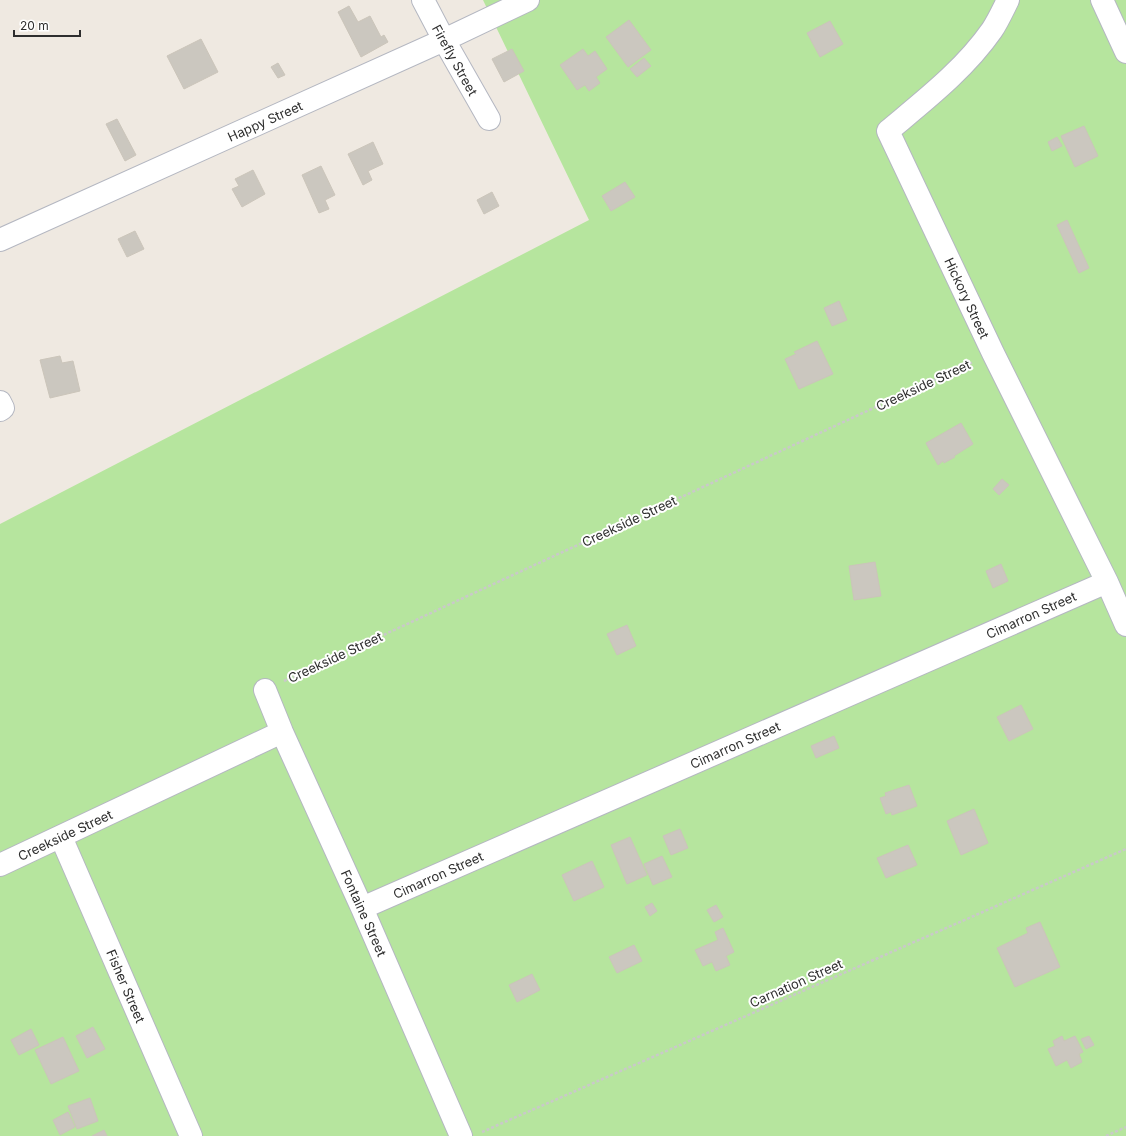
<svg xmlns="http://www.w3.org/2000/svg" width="1126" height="1136" font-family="Inter,sans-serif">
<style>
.green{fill:#b6e59e}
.building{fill:#cbc7bf;stroke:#cbc5ba}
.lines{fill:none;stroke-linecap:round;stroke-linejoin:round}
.street-casing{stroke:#b4b7c1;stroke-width:24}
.path{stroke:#c9c9c9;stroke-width:2.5;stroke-dasharray:3 2;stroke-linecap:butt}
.street{stroke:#fff;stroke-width:22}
.labels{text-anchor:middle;stroke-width:4;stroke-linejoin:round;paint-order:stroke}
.street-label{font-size:13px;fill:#2e2e2e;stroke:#fff}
</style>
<rect width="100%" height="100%" fill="#efe9e1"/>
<path class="green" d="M483,0H1126V1136H0V524L589,220Z"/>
<path class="building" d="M349,6L358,22L370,16L381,37L384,35L388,42L361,57L338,12Z
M629,20L651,50L628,67L606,37Z
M830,21L843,44L820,57L807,33Z
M201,39L218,72L184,89L167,56Z
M512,49L524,71L504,82L492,59Z
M583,49L588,56L595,51L607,69L596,77L600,83L589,91L585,85L577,90L560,65Z
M644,58L651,66L637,77L630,69Z
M278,63L285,75L278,78L271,67Z
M117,119L136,155L125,161L106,124Z
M1084,126L1098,156L1075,167L1061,136Z
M1057,137L1062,146L1052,151L1048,142Z
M373,142L383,164L368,171L372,180L363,185L348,154Z
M321,166L335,195L325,200L329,209L319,213L302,175Z
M253,170L265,194L242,207L232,189L239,186L235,179Z
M625,182L635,197L611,211L602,196Z
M492,192L499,206L484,214L477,200Z
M1067,220L1089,268L1079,273L1057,225Z
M135,231L144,249L127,257L118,239Z
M839,301L847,320L832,326L824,308Z
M817,341L833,374L799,389L785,359L796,354L794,352Z
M60,356L62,363L73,361L80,391L50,398L40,360Z
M961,423L973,444L954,456L955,457L944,463L943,461L938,465L926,443Z
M1002,479L1009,485L999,495L993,489Z
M875,562L881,596L854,600L849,566Z
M1001,564L1008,581L993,588L986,571Z
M627,625L636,646L617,655L607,634Z
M1021,705L1033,729L1009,741L997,717Z
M834,736L839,748L816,758L811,746Z
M909,785L917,806L892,815L891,812L886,814L880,798L886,796L885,793Z
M974,809L988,843L961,855L947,821Z
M680,829L688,848L671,855L663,836Z
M630,837L647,875L627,884L611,845Z
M908,845L917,865L886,878L877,858Z
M662,856L672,877L653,885L644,864Z
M592,861L604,887L574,901L562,875Z
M652,903L657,911L650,916L645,907Z
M716,905L723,917L714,922L707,910Z
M1040,922L1060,967L1015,987L997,948L1028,933L1026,928Z
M723,928L734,952L726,956L730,965L716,971L712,962L703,966L695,950L718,940L715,932Z
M634,945L642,961L617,973L609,957Z
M532,974L540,990L517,1002L509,985Z
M93,1027L105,1049L87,1058L76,1036Z
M31,1029L39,1045L19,1055L11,1040Z
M1062,1036L1064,1041L1075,1036L1083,1052L1079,1054L1082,1062L1071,1068L1067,1060L1056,1066L1048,1049L1055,1046L1053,1041Z
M1089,1036L1094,1045L1086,1049L1081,1039Z
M63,1037L79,1071L51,1084L35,1050Z
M90,1098L98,1121L77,1129L68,1106Z
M68,1112L75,1127L60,1135L53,1120Z
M104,1130L107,1136H92Z"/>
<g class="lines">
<defs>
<path id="street" d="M423,0L444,40L489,119
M1008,0C1003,10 998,21 992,30C964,70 925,100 888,131L993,353L1107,582L1126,625
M1102,0L1126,52
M0,240L444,40L528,0
M0,402L3,408L0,410
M265,690L282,732L362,908L461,1136
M61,837L191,1136
M0,865L282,732
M362,908L1107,582"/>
</defs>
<use href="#street" class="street-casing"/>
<path class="path" d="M284,681L973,362
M482,1132L1126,849
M1106,1136L1126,1127"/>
<use href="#street" class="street"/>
</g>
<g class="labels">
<g class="street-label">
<text transform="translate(455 60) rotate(61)" y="5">Firefly Street</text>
<text transform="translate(265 121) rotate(-24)" y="5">Happy Street</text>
<text transform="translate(967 298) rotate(65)" y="5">Hickory Street</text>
<text transform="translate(923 385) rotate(-25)" y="5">Creekside Street</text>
<text transform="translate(629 521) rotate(-25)" y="5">Creekside Street</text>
<text transform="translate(1031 615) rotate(-24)" y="5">Cimarron Street</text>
<text transform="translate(335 657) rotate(-25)" y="5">Creekside Street</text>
<text transform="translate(735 745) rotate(-24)" y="5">Cimarron Street</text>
<text transform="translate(65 835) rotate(-25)" y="5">Creekside Street</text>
<text transform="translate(438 875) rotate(-24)" y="5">Cimarron Street</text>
<text transform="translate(364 913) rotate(66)" y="5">Fontaine Street</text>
<text transform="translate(796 983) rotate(-24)" y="5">Carnation Street</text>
<text transform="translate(126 986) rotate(67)" y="5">Fisher Street</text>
</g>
</g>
<path d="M14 30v6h66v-6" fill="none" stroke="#2e2e2e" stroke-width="2"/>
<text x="20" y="30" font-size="12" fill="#2e2e2e" stroke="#ffffff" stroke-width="3" paint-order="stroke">20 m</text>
</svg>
